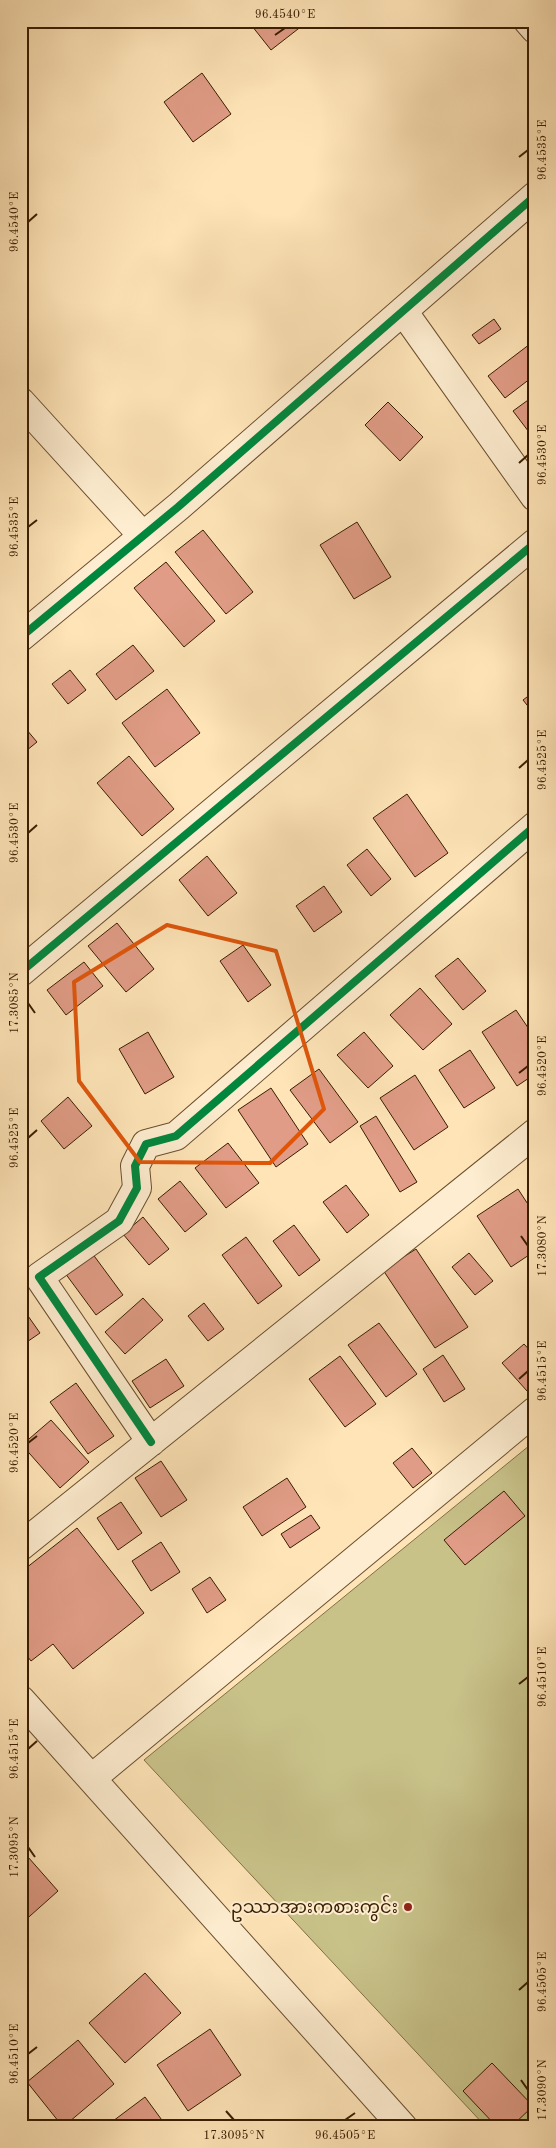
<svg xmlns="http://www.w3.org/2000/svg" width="556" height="2148" font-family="'Old Standard TT','Noto Sans Myanmar',serif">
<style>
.green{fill:#c8c289;stroke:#807044}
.building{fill:#e09c86;stroke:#391d00}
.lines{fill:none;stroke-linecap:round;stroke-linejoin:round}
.minor-casing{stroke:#6a4f2e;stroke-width:30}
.minor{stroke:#feedd0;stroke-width:28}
.cycleway-casing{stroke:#feedd0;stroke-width:11}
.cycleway{stroke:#00873e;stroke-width:8}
.marked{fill:none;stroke:#df560b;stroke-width:4;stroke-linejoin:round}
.ticks{fill:none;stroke:#391d00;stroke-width:2}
.poi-dot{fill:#8f2418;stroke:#feedd0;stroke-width:2}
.labels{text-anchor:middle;stroke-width:4;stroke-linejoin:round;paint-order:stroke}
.poi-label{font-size:18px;fill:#391d00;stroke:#feedd0;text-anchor:end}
.neatline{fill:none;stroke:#391d00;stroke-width:2}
.ticks-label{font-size:12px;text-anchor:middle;fill:#391d00}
</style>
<rect width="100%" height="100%" fill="#fee4b7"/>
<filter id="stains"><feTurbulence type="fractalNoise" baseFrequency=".004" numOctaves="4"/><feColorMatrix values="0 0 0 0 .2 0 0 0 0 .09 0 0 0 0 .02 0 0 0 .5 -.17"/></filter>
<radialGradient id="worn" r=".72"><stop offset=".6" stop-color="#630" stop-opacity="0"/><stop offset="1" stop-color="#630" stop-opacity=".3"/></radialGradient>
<path class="green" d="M535,1441V2127H486L144,1760Z"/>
<path class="building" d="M248,21H307V22L271,50Z
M202,73L231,114L193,142L164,102Z
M494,319L501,329L479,344L472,335Z
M530,344L535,349V375L505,398L488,376Z
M535,395V440L513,411Z
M388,402L423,437L400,461L365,425Z
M357,522L391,577L354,599L320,545Z
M203,530L253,592L226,614L175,552Z
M166,562L215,621L184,647L134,588Z
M133,645L154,671L116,700L96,674Z
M70,670L86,690L68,704L52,684Z
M167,689L200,733L155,767L122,723Z
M535,691V715L523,700Z
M21,723L37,742L21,755Z
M129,756L174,809L142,836L97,783Z
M407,794L448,853L415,877L373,818Z
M367,849L391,879L371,896L347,865Z
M207,856L237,893L208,916L179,880Z
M324,886L342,912L314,932L296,906Z
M117,923L154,969L126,992L88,946Z
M243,945L271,985L248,1002L220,961Z
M458,958L486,991L463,1010L435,976Z
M84,962L103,986L66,1015L47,990Z
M420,988L452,1024L423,1050L390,1015Z
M516,1010L535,1038V1074L517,1086L482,1032Z
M148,1032L174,1077L145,1094L119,1049Z
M364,1032L393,1066L368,1088L337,1055Z
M470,1050L495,1088L464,1108L439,1070Z
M319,1069L358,1122L330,1143L290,1090Z
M415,1075L448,1127L414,1150L380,1098Z
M271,1088L308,1144L276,1167L238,1110Z
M68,1097L92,1126L64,1149L41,1121Z
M376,1116L417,1182L400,1192L360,1126Z
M228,1143L259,1183L226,1208L195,1168Z
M180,1181L207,1214L185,1232L158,1199Z
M346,1185L369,1215L347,1233L323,1202Z
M518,1189L535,1215V1251L511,1267L477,1216Z
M143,1217L169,1249L149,1265L123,1234Z
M294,1225L320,1260L299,1276L273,1241Z
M246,1237L282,1286L258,1304L222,1255Z
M416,1249L468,1327L435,1348L383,1270Z
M92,1253L123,1295L96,1315L65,1273Z
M469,1253L493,1281L475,1295L452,1267Z
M143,1298L163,1320L125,1354L105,1332Z
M204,1303L224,1329L208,1341L188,1316Z
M21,1306L40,1333L21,1346Z
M379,1323L417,1374L386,1397L348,1345Z
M524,1344L535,1356V1385L527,1391L502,1363Z
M443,1355L465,1389L444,1402L423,1369Z
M340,1356L376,1404L345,1427L309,1379Z
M166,1359L184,1386L150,1408L132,1381Z
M76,1383L114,1436L88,1454L50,1402Z
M51,1420L89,1462L60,1488L22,1445Z
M412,1448L432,1473L413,1488L393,1463Z
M161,1461L187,1500L161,1517L135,1478Z
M287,1478L306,1507L262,1536L243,1507Z
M504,1491L525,1516L465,1565L444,1540Z
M121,1502L142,1533L118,1550L97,1518Z
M311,1515L320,1528L290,1548L281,1534Z
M77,1528L144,1613L73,1669L53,1644L31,1661L21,1648L23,1606L21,1572Z
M161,1542L180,1572L151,1591L132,1561Z
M210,1577L226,1600L207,1613L192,1589Z
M28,1857L58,1891L21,1924V1863Z
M145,1973L181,2013L125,2063L89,2023Z
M210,2029L241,2075L188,2111L157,2065Z
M78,2040L114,2084L63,2127L27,2082Z
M492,2063L533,2106L511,2127H497L463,2091Z
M145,2097L167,2127H105Z"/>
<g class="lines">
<defs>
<path id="minor" d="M528,21L535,29
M403,311L535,497
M21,402L143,536
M21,637L178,507L535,196
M21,972L535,543
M151,1442L39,1277L119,1221L137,1188L135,1166L146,1144L176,1136L535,826
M21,1546L535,1133
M21,1700L403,2127
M92,1778L535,1411"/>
</defs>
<use href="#minor" class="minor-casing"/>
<use href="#minor" class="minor"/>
<defs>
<path id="cycleway" d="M21,637L178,507L535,196
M21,972L535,543
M151,1442L39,1277L119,1221L137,1188L135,1166L146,1144L176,1136L535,826"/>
</defs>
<use href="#cycleway" class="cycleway-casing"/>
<use href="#cycleway" class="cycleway"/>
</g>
<path class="marked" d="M167,925L276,951L324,1109L270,1163L140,1162L79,1081L74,982Z"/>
<path class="ticks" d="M275,35L285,28M519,157L528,150M28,222L37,214M519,463L528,455M28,527L37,520M519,768L528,760M28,833L37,825M28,1003L35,1013M519,1073L528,1066M28,1138L37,1130M521,1236L528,1246M519,1379L528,1371M28,1443L37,1436M519,1684L528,1677M28,1749L37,1741M28,1847L35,1857M519,1990L528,1982M28,2054L37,2047M521,2080L528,2090M226,2111L234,2120M345,2120L355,2113"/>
<circle class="poi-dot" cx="408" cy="1907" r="5"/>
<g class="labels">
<g class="poi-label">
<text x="398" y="1913">ဥဿာ‌အားကစားကွင်း</text>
</g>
</g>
<rect width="556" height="2148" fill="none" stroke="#fee4b7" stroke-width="55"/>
<rect x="28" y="28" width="500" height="2092" class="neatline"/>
<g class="ticks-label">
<text x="285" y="18">96.4540°E</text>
<text transform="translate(542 150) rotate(-90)" y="4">96.4535°E</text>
<text transform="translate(14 222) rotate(-90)" y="4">96.4540°E</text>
<text transform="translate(542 455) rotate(-90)" y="4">96.4530°E</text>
<text transform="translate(14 527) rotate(-90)" y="4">96.4535°E</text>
<text transform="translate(542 760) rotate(-90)" y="4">96.4525°E</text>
<text transform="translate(14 833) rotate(-90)" y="4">96.4530°E</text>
<text transform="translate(14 1003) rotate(-90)" y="4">17.3085°N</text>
<text transform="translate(542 1066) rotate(-90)" y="4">96.4520°E</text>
<text transform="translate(14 1138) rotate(-90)" y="4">96.4525°E</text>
<text transform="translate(542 1246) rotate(-90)" y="4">17.3080°N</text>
<text transform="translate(542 1371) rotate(-90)" y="4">96.4515°E</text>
<text transform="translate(14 1443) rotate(-90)" y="4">96.4520°E</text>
<text transform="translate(542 1677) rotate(-90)" y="4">96.4510°E</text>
<text transform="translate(14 1749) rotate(-90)" y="4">96.4515°E</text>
<text transform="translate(14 1847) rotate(-90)" y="4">17.3095°N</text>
<text transform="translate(542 1982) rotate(-90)" y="4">96.4505°E</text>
<text transform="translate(14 2054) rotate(-90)" y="4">96.4510°E</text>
<text transform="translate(542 2090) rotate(-90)" y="4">17.3090°N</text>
<text x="234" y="2139">17.3095°N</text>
<text x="345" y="2139">96.4505°E</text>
</g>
<rect width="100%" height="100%" filter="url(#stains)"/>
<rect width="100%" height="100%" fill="url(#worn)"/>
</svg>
